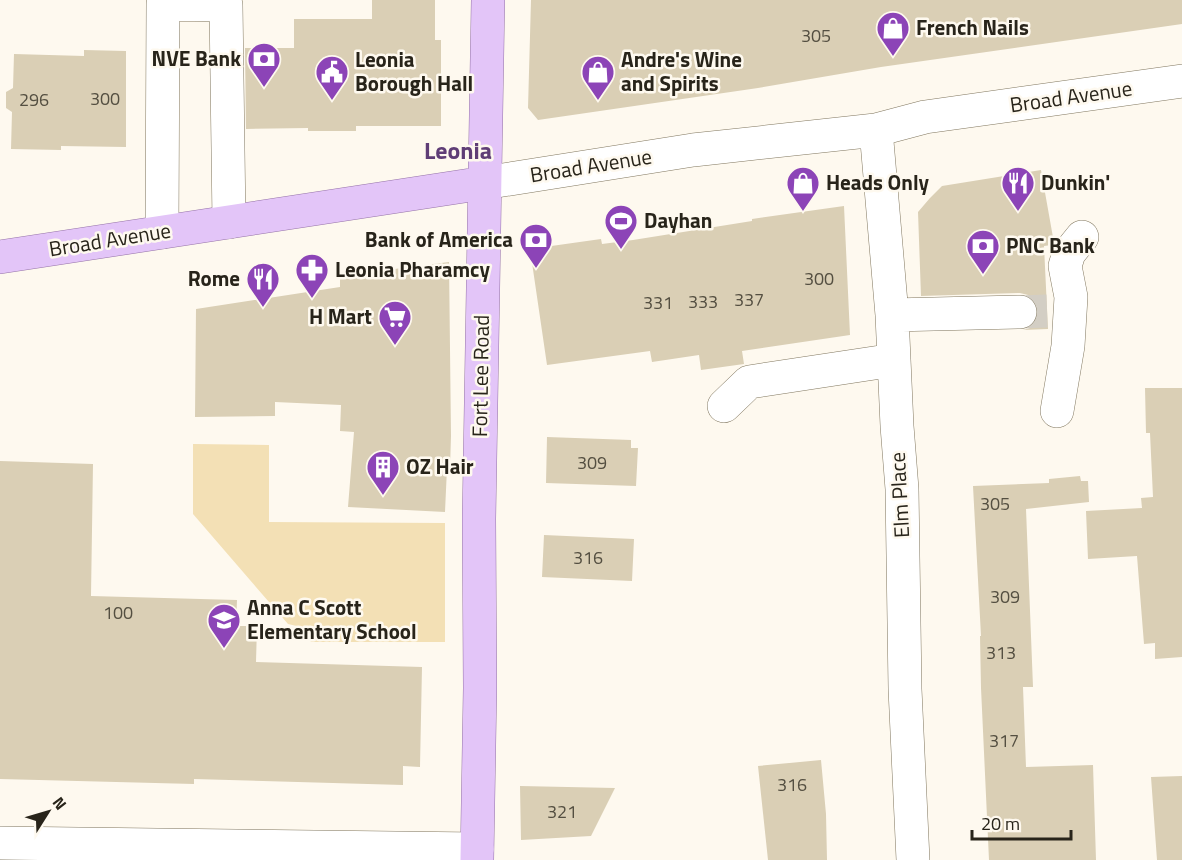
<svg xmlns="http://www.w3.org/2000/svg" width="1182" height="860" font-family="'Titillium Web',sans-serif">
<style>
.green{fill:#f3e0b5}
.building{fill:#dacfb5}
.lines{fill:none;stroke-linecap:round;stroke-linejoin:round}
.minor-tunnel{stroke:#d3cec4;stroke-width:33;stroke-dasharray:33 16;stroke-linecap:butt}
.minor-casing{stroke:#81775f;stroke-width:34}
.major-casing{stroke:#9573a7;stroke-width:34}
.minor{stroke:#fff;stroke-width:33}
.major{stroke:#e3c5f8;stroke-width:33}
.labels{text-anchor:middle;stroke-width:5;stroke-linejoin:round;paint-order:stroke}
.number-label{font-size:18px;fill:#544f41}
.poi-label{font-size:21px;font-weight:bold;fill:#28241a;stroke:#fef9ef;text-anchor:start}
.street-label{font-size:21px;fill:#28241a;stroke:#fef9ef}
.quarter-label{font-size:24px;font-weight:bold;fill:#5f3d76;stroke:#fef9ef}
</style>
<rect width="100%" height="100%" fill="#fef9ef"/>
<path class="green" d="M193,444L269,445V522L445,523V642H311L301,627L288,624L193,514Z"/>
<path class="building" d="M372,0H435V40H441V126H356V131H308V128L246,129L245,48H294V19H372Z
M531,0H1182V24L881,67L758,88L538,120L528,108Z
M84,50L126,51V147L61,146V150L11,149L12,112L6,108V92L13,88L14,54L84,56Z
M1041,170L1054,243L1052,245L1044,246L1048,329L1023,330L1030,328L1036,321L1039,312L1036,302L1028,295L1020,293L921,296L918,212L930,198L942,186Z
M844,206L850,335L742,351L744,364L701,370L699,355L652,362L650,351L547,365L530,249L601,239L602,244L633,240L752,221V219Z
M449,262L451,436L450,468H447L445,512L348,507L354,432L340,431L341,405L275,402V416L195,417L196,309L340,287V276Z
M1145,388H1182V657L1155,659V643L1144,644L1137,556L1088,559L1086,511L1142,508L1141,498L1153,497L1150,433H1146Z
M547,437L631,440V448H638L636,486L546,483Z
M0,461L93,464L91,596L237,600L236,626H257L256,662L422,667L420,767L403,766V785L194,779V784L0,779Z
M1080,476L1081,481H1088L1089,502L1026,509L1033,687H1023L1026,767L1093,765L1096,860H989L981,688L980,636H981L973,486L1049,483V479Z
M544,535L634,539L632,581L542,577Z
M821,760L826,814L827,860H768L758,766Z
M1182,776V860H1157L1151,777Z
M520,786L615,788L591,836L521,840Z"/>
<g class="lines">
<path class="minor-tunnel" d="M1020,312L1047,311"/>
<defs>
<path id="minor" d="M876,130L892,315L897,426L902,489L905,689L913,860
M484,183L693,150L876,130L925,117L1182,81
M162,232L163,4L226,5L229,222
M892,315L1020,312
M724,406L749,382L894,360
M1057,411L1068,346L1071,297L1065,266L1069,253L1082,237
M0,843L477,849"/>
<path id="major" d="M0,257L484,183
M477,860L480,688L479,519L488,0"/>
</defs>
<use href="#minor" class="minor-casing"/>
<use href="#major" class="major-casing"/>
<use href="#minor" class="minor"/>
<use href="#major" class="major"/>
</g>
<defs>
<symbol id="shop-pin" viewBox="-11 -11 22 30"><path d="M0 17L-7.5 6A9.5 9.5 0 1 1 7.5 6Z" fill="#8c44b7" stroke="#fef9ef"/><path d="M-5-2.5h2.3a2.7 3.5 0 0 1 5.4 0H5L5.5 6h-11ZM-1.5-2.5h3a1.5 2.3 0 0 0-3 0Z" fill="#fff"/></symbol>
<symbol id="bank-pin" viewBox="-11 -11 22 30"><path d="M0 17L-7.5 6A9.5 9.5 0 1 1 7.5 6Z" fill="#8c44b7" stroke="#fef9ef"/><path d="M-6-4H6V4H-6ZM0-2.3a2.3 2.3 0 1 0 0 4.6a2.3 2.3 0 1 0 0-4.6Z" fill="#fff"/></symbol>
<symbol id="civic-pin" viewBox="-11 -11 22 30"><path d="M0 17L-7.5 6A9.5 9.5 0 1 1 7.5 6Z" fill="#8c44b7" stroke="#fef9ef"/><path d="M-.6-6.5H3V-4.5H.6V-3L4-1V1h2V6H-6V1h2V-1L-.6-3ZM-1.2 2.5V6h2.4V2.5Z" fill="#fff"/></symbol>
<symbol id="restaurant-pin" viewBox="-11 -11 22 30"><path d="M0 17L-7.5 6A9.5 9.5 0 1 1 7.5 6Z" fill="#8c44b7" stroke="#fef9ef"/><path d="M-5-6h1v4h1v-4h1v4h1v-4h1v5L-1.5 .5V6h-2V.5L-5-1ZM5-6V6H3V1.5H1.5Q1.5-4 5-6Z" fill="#fff"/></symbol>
<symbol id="stadium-pin" viewBox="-11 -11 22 30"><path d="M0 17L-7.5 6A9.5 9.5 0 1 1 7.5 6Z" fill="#8c44b7" stroke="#fef9ef"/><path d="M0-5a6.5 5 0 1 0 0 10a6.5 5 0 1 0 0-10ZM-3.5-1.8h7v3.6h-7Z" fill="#fff"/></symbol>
<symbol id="pharmacy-pin" viewBox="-11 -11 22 30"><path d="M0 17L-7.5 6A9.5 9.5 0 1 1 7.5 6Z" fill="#8c44b7" stroke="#fef9ef"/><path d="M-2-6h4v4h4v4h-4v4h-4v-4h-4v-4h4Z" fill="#fff"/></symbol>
<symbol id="supermarket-pin" viewBox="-11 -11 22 30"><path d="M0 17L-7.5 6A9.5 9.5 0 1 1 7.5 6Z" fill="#8c44b7" stroke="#fef9ef"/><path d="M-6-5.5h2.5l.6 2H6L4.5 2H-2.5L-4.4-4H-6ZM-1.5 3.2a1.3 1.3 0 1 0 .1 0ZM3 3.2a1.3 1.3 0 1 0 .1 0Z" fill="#fff"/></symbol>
<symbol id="building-pin" viewBox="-11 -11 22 30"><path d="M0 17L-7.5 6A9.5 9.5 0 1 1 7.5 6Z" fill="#8c44b7" stroke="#fef9ef"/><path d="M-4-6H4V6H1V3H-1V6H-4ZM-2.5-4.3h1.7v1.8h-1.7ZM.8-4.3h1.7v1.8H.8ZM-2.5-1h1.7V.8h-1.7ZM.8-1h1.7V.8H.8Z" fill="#fff"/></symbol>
<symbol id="school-pin" viewBox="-11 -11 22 30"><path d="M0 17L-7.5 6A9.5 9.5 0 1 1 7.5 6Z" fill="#8c44b7" stroke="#fef9ef"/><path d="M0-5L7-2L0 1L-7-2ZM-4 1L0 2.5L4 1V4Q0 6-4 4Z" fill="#fff"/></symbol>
</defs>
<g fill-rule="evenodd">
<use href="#shop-pin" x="874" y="9" width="38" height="52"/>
<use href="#bank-pin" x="245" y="40" width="38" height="52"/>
<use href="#civic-pin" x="313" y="53" width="38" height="52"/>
<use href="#shop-pin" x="579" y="53" width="38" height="52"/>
<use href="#shop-pin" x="784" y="164" width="38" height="52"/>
<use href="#restaurant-pin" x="999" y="164" width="38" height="52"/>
<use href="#stadium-pin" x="602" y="202" width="38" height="52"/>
<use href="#bank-pin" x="517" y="221" width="38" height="52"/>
<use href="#bank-pin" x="964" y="227" width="38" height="52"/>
<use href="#pharmacy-pin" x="293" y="251" width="38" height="52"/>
<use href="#restaurant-pin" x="244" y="260" width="38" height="52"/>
<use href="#supermarket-pin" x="376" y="298" width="38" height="52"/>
<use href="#building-pin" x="364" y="448" width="38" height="52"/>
<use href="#school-pin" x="205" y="601" width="38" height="52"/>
</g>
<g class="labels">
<g class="number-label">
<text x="816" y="42">305</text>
<text x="105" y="105">300</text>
<text x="34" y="106">296</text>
<text x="819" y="285">300</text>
<text x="749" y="306">337</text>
<text x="703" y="308">333</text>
<text x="658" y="309">331</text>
<text x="592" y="469">309</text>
<text x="995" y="510">305</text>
<text x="588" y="564">316</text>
<text x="1005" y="603">309</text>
<text x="118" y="619">100</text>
<text x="1001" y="659">313</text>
<text x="1004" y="747">317</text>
<text x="792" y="791">316</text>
<text x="562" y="818">321</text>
</g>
<g class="poi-label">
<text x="916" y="35">French Nails</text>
<text x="241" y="66" text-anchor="end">NVE Bank</text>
<text x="355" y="67">Leonia<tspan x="355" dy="24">Borough Hall</tspan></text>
<text x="621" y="67">Andre's Wine<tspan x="621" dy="24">and Spirits</tspan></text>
<text x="826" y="190">Heads Only</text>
<text x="1041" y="190">Dunkin'</text>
<text x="644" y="228">Dayhan</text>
<text x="513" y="247" text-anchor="end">Bank of America</text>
<text x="1006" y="253">PNC Bank</text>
<text x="335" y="277">Leonia Pharamcy</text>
<text x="240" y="286" text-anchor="end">Rome</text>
<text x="372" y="324" text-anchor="end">H Mart</text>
<text x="406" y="474">OZ Hair</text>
<text x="247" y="615">Anna C Scott<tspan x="247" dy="24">Elementary School</tspan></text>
</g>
<g class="street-label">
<text transform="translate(1071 97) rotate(-8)" y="7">Broad Avenue</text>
<text transform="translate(591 166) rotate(-9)" y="7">Broad Avenue</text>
<text transform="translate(110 240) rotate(-9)" y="7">Broad Avenue</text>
<text transform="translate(481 376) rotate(-89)" y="7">Fort Lee Road</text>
<text transform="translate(900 495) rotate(-93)" y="7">Elm Place</text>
</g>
<g class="quarter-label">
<text x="458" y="159">Leonia</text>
</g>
</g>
<g transform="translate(48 812) rotate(53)" stroke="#fef9ef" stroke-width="4.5" paint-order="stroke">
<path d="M0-4.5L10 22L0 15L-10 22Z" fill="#28241a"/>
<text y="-9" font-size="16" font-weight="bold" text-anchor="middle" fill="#28241a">N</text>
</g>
<path d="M972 830v9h99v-9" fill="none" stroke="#28241a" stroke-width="3"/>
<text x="981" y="830" font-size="18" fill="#28241a" stroke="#fef9ef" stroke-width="4.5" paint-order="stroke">20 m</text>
</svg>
